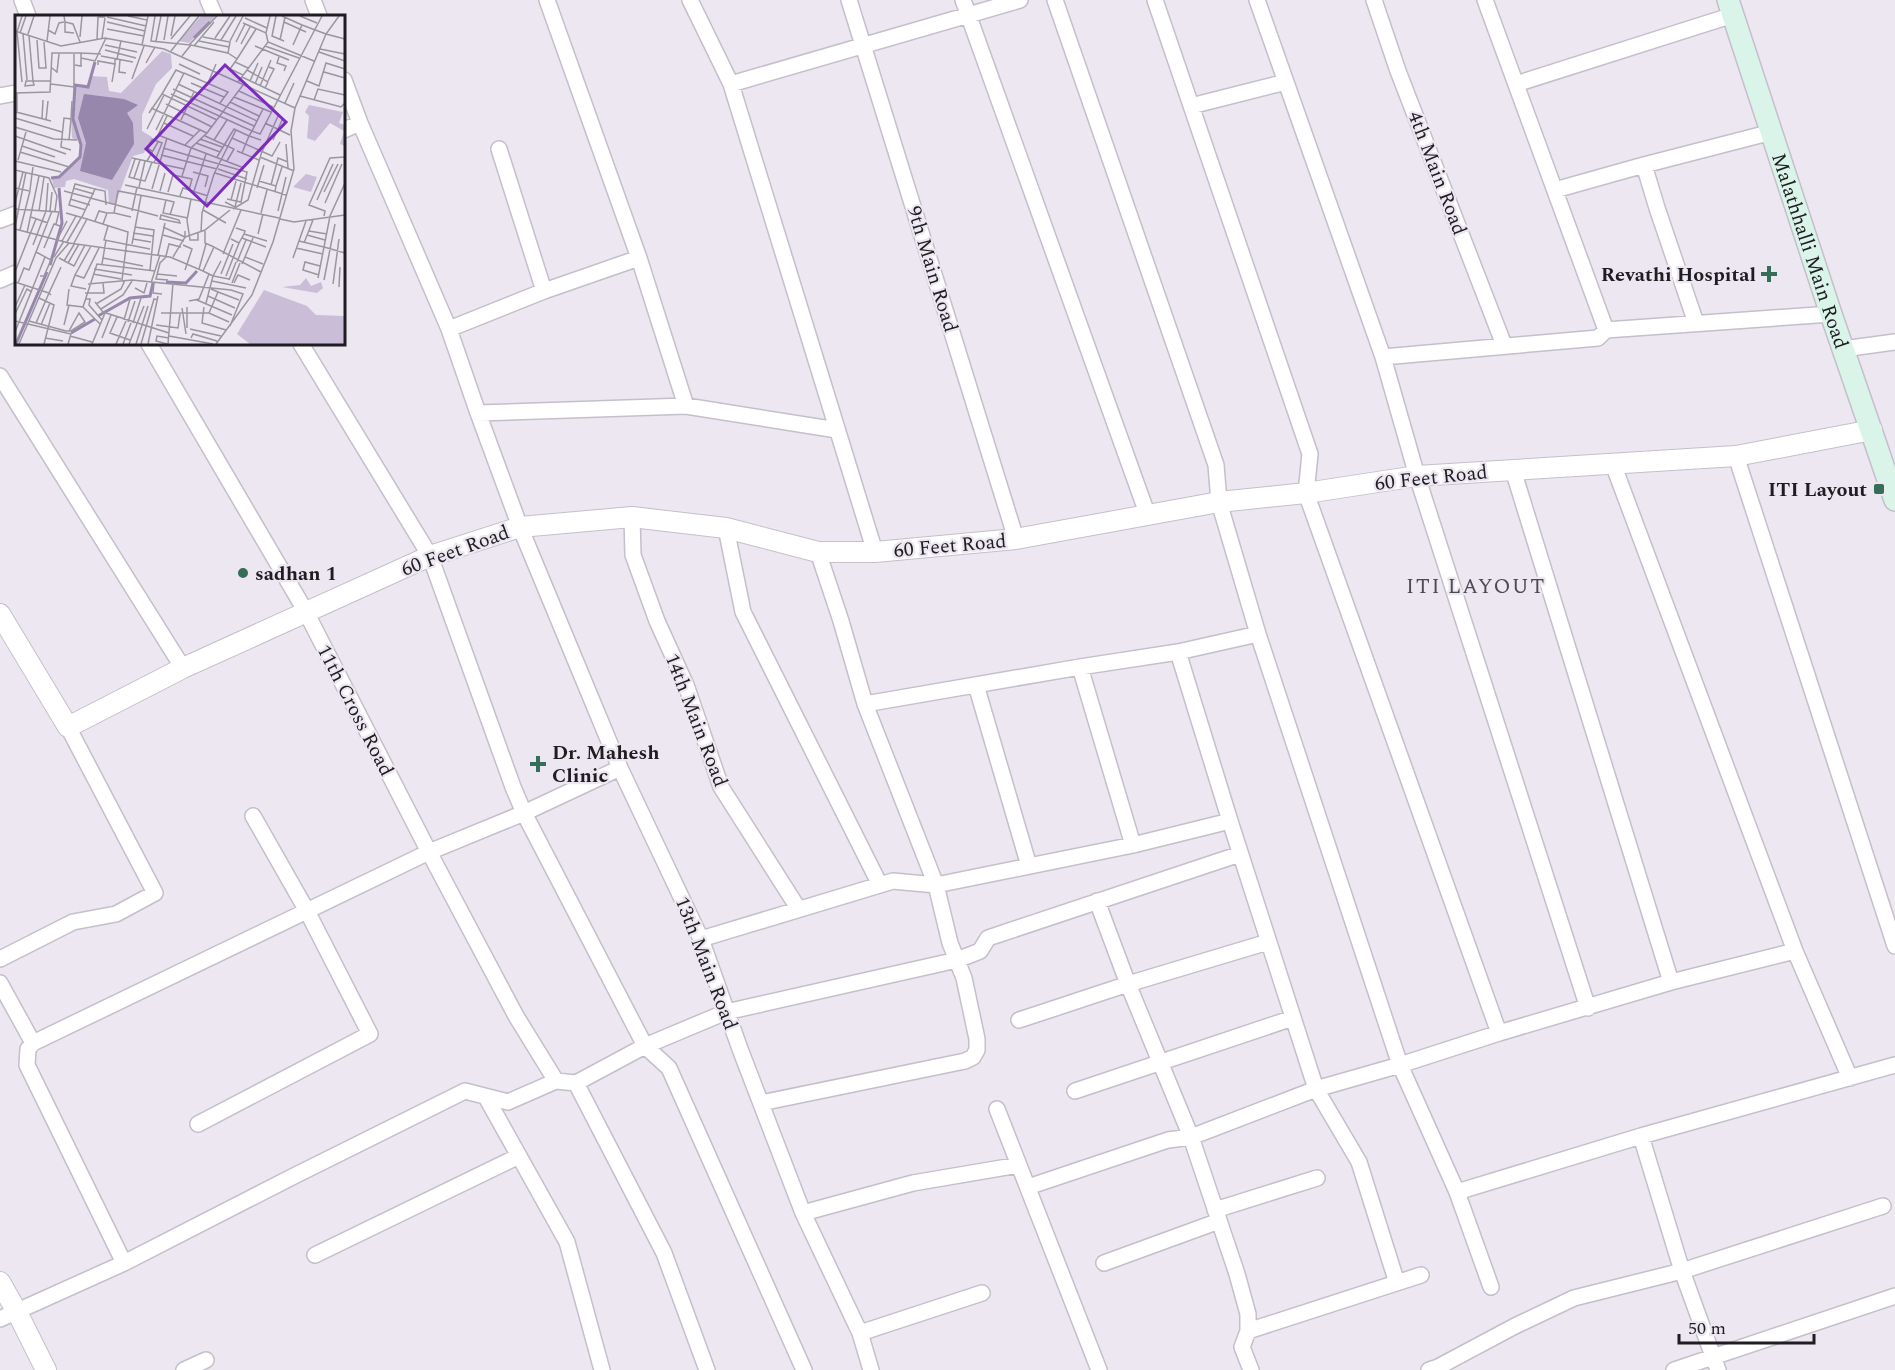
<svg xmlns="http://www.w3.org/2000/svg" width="1895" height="1370" font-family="Spectral,serif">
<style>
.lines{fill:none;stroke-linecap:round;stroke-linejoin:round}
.minor-casing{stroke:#c4bfca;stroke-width:18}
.tertiary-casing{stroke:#c4bfca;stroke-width:22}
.secondary-casing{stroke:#c4bfca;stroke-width:24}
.minor{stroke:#fff;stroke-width:15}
.tertiary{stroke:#fff;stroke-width:20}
.secondary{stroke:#daf4e9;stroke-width:21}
.poi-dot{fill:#346e58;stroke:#ece7f1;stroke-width:2}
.labels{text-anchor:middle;stroke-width:4.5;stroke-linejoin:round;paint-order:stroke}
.street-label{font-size:20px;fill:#1f1d21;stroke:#ece7f1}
.poi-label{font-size:20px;font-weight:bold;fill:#1f1d21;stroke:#ece7f1;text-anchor:end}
.neighbourhood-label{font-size:21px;letter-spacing:1.5px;fill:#4e4a53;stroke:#ece7f1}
.inset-river{fill:none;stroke:#9887ac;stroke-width:3}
.inset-road{fill:none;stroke:#9a969e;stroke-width:1.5}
.view{fill:#7b2cbf;fill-opacity:0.15;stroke:#7b2cbf;stroke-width:3}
.inset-edge{fill:none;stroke:#1f1d21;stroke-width:3}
</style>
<rect width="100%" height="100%" fill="#ece7f1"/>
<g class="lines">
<defs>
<path id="minor" d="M22,0L28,16
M208,0L215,16
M313,0L319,16
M547,0L639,258L686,406
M690,0L731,84L875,552
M849,0L1016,539
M963,0L1148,516
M1055,0L1216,465L1219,502L1258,634L1400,1065L1499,1033L1671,982L1795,951
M1155,0L1310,454L1306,493L1499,1033
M1257,0L1383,357L1417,476L1588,1008
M1374,0L1398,71L1504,345
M344,80L360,123L449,329L478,413L520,527L620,768L701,939L740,1049L803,1213L860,1333L871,1370
M731,84L1020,0
M1516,84L1733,15
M0,96L16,93
M1191,106L1286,82
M344,130L360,123
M499,149L544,291
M1644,165L1772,132
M1555,190L1644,165L1657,208L1696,323
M0,220L16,214
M0,280L16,273
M449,329L544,291L639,258
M1606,330L1831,314
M149,344L306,612L429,852L516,1016L556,1081
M301,344L430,556L513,787L524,813L645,1046L669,1068L804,1370
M1843,349L1895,342
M1383,357L1598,338L1606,330L1485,0
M0,376L183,668
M478,413L686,406L837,430
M1736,456L1895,946
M1613,464L1795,951L1850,1078
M1513,470L1671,982
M632,517L633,555L657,621L686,685L721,787L798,908
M726,528L743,612L880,885
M1178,652L1230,821
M1080,667L1133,845
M976,685L1029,866
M865,704L1080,667L1178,652L1258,634
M1097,901L1128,984L1191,1137L1237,1274L1248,1314V1331L1242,1347L1251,1370
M701,939L893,881L936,885L1133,845L1230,821L1316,1089L1400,1065L1457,1192L1641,1136L1895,1065
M0,959L73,922L116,914L155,893L68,727
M0,983L33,1043
M1019,1020L1128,984L1268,942
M576,1083L664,1253L707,1370
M1075,1091L1293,1018
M486,1097L567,1242L602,1370
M761,1103L965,1061L973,1057L977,1050V1039L964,978L950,943L936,885L865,704L841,621L818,552
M997,1109L1099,1370
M198,1124L370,1034L307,911L253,816
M1641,1136L1682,1271L1718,1370
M1028,1187L1168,1140L1191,1137L1316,1089L1359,1162L1397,1283
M1457,1192L1491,1287
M1215,1210L1317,1178
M803,1213L913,1183L1019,1165
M315,1255L519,1156
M124,1263L27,1065L28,1049L33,1043L429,852L524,813L620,768
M1104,1263L1219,1221
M0,1319L124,1263L294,1176L465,1091L508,1102L556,1081L576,1083L645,1046L726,1012L957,960L980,951L988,938L1240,854
M1248,1331L1421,1275
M860,1333L982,1293
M184,1370L206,1360
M1429,1370L1438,1367L1515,1326L1574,1298L1682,1271L1883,1206
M1674,1370L1895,1296"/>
<path id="tertiary" d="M0,614L68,727L183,668L430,556L520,527L632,517L726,528L818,552H875L1016,539L1219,502L1306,493L1417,476L1736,456L1872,430
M0,1282L17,1312L46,1370"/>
<g id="secondary">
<path id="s1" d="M1728,0L1831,314L1895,500"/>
</g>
</defs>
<use href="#minor" class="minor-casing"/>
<use href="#tertiary" class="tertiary-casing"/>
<use href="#secondary" class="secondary-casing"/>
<use href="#minor" class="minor"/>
<use href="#tertiary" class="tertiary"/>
<use href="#secondary" class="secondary"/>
</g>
<g class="poi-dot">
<path d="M1766 265h6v6h6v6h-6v6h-6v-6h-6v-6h6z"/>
<rect x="1873" y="483" width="12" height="12" rx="3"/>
<circle cx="243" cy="573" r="6"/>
<path d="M535 755h6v6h6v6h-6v6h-6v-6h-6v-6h6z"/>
</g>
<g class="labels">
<g class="street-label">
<text transform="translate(1438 173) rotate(69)" y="7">4th Main Road</text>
<text dy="7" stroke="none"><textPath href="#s1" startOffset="264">Malathhalli Main Road</textPath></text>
<text transform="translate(933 269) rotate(73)" y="7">9th Main Road</text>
<text transform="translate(1431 477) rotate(-6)" y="7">60 Feet Road</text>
<text transform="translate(950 545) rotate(-5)" y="7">60 Feet Road</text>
<text transform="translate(455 550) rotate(-20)" y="7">60 Feet Road</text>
<text transform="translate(356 710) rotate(63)" y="7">11th Cross Road</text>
<text transform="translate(697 720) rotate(69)" y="7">14th Main Road</text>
<text transform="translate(707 963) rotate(69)" y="7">13th Main Road</text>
</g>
<g class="poi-label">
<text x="1756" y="281">Revathi Hospital</text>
<text x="1867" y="496">ITI Layout</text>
<text x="255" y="580" text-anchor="start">sadhan 1</text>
<text x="552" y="759" text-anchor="start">Dr. Mahesh<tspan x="552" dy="23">Clinic</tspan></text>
</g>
<g class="neighbourhood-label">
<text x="1476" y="593">ITI LAYOUT</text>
</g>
</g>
<g transform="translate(15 15)">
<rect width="330" height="330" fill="#ece7f1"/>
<path d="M186,1H201L174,28L164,26ZM147,36L156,39L157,53L141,69L127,100V116L137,122L129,138L118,141L100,190L94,189L93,175L59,164L51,166L50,172L39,173L37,164L45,162L65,140L66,127L57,123L56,101L60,69L73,70L76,61L92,62L94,76L106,78ZM294,90L328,97L324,108L330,110V131L325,129L329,116L315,108L300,126L292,123L294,101L290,97ZM291,159L302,162L296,177L278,172ZM291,263L296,271L306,267L308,273L302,278L267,272L285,270ZM249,275L292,291L301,300L330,301V329H235L222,319Z" fill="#cabdd8"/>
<path d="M69,79L109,84L123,90L112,98L118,108L119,129L97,165L65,156L71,128L63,103Z" fill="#9887ac"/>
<path class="inset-river" d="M179,23L195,7M36,163L44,162L65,142L66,130L58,104L60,70L73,72L80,47M35,250L47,208L44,173M151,267L171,268L182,256M83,301L115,283L135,281L138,268M10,308L32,257M56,318L80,304M1,329L10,308"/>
<path class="inset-road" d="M7,1L2,17L7,67M49,1L50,7L58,9L65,27M113,1L132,5M140,1L136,26L176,30L167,41M261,1L257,21L269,26M267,1L287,10M285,1L302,8M92,2L131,11M230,3L252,13M50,7V17L59,18M92,7L130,16M269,7L291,17M228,8L251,18L255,1M92,14L129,21M33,15L40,19L44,8L49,7M0,16L46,31L90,23L149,34L280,93M5,18L11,1M251,18L253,27L299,46M8,19L12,65M13,19L19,1M311,19L330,24M14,21L18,66M156,21L160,1M65,22L67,1M87,23L90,3M200,23L215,1M82,24L83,2H90M156,24L175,1M22,25L24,53H31L29,27M149,25L153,1M206,25L221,1M265,25L270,2M32,26L35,1M141,26L146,1M184,26L214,32M215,26L228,1M221,27L230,9M226,29L235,12M90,30L122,37M127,30L133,1M174,30L202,1M176,30L213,38L215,27L188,22M278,30L287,10L311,19M179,31L199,7M240,31L274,45M250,31L284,43M305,34L330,39M90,35L121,43M156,36L184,1M304,37L330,46M66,38L86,39M213,38L222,44L220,47L233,53M86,41L118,47M264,42L262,48L271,51L269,56M66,43L80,46L91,23M102,44L106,26M222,44L241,14M105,45L104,57L111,58M220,47L215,54L228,60M131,48L140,32M164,49L185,59M83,50V46L100,49V44M37,53L42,57L44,39M232,55L253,67L250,73M309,57L330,63M168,58L161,55L147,79L202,105M227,62L265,80M117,64L129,31M18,66L19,70L10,71L11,66H36M235,66L243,48M253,66L259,54L254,52M292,66L304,71L311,48L330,54M97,67L100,49M223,67L253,27M176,68L209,82M193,68L201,49M36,69L59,72V39M163,69L242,106M240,69L247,52M245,71L256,45M158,74L239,111M224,76L258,92M0,78L35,77L37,38H66V51L60,50M2,78V97M156,79L237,116L248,94M285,81L326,92L330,88M219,82L256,97M299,85L303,74L330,80M215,87L244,101M270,88L279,68M151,89L197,112M136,93L192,118M134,98L147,79M152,101L143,120L229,153M0,103L47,117M0,103L1,97L36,106M27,104L28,85M56,104L57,86M31,105L33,86M166,105L179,77M149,108L178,121M250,108L275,120M0,112L39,124L62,125M132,114L149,80M141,115L169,58L213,77L205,88M0,121L51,139M190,121L219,134L212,146M217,123L257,141L265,127M185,124L207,132M54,125L56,104L49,103L46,132L56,135M199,125L212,105M258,125L268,103M181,128L205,137M271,129L273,153M170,130L185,115M7,131L40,142M148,133L232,157L226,187L212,184M137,136L132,133L137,124L147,128L139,148M222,136L244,145M5,137L54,152M247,137L263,101M227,138L234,121L246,125M146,140L202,154M202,142L219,114L234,121L237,116L245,119L307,1M245,142L279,156M117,143L169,154M120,144L114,162L125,165L130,166L137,147M3,145L11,117M0,146L46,157M132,146L143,127M18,152L17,159L34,163L42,181L40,196M203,154L232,164M0,155L17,159L15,175M178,157L193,161L190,172M200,158L271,180M167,161L176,133L192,118L228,70M119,163L125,145M244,166L261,171L260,177M330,168L315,201L309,232L330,238M110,170L264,203M256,170L263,143L273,147M261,171L267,152M124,172L130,146M0,173L15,176L5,215M58,173L79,179M242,173L249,150M80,174L90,176L91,190M137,174L152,123M49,176L143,201M145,176L150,158M179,176L191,139M153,177L158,160L177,164L174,175M309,177L323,149M165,181L168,173L193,181M55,184L75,190M176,184L172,205L175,225H183V217M151,185L159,187L155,200M216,185L221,166M302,185L318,149M210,187L220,192L226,168M0,188L8,157M310,188L327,149M0,194L44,197L41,209M218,194L233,185L247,136M188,195L211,208M24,196L29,162M31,196L33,168M35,196L37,177M117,196L122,172M263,196L271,162M51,198L72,204L59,228M246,198L252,175M146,200L164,205L165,208L145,204ZM309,201L310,196L294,190L315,143L330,142M16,202L33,208M67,202L80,174L60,169L54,190L71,195M116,202L99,198L103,176L151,185L148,198L173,203M72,204L113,217L107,265M265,204L279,207L330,200M80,206L84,196L92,198M88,209L92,198H99M93,211L89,225L135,234M0,212L11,157M120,212L139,215L135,255M148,212L170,222V216M0,214L54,228L155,242L188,256L199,232L246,257M190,216V228L199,232M294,216L312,219M186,217L187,198L199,159L221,115M12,218L24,161M118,218L138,221M229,219L252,226M243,219L248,199M148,220L169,226M292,220L310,225M227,223L251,232M118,224L136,227M216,224L224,228L229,219L230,216L221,213M42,225L52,206M47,226L61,201M284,226L309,232L303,263M52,227L66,203M289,228L298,205M117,229L126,181M18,230L31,196M168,230L177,234L170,255M76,231L60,260L69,263L84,233M29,233L39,209L45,211M281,233L308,239M21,237L36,245L29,261H25M208,239L226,195M143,240L150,208M151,241L154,229L166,232M152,241L145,248L141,264L153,265M39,242L49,226M158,242L170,222L190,215L215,195M230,242L248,249M44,243L59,251L70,230M88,243L128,251M278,243L291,206M49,246L60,228M206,246L198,261L214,264M222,247L231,225M53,248L64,229M87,249L91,225M227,249L238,223M289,251L290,247L305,251M289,251L288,255L304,260M79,254L117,260M184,254L191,229M188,256L198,261L191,288M0,257L21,204M78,259L106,264M142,259L162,261M206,259L218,229M60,260L56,271L71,274M211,261L224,228M214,265L221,247M309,265L320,209M197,266L231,273M0,267L34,278L46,252M3,268L9,253L14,255L37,196M136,268L145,240M139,268L138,278L147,279M217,268L225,248M219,268L223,260L235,265M73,269L117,265L216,275L228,279L215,311M318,269L324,224M324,272L325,252M120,273L129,278L132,268M54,274L52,290L68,292M203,277L224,285M70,278H89L88,268M193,281L220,293M24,283L39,290L29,329M70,284H75L74,290L87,305M182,285L217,300M174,286L184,284L194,259M80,287L88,297L154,318M81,289L106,274L110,265M0,292L10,270M68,292L82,249L140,256M68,292L85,309M189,292L187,308L211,315M167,293L171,319M86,294L108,280L117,266M146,298H194L214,307M194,298L203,277L196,274M0,299L12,274L17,277M102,302L95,318L115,325M109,305L115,284M0,306L56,319L53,329M14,306L51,316H56L70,307L64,298L54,316M113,307L120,286M21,308L34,278L36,280M118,308L126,283M26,310L35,288M49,310L54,290M141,310L163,313L165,299M172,313V292M175,314L206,321M0,317L30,242M55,321L77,327M154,321L198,329M30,323L48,326M87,323L96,300M176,323L178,319L202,326M4,329L41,243L54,228M77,329L90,298M101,329L111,306M108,329L116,308M114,329L129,291M121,329L133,291M126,329L139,284L143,285M133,329L143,281M152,329L141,326L142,321L154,323M153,329L158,268M201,329L237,280L258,227L279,154L276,116L280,93L311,19L324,1"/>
<path class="view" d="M210,50L271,107L192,191L131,134Z"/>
<rect width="330" height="330" class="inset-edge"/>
</g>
<path d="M1679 1334v9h135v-9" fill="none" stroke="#1f1d21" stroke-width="3"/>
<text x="1688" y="1334" font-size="18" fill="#1f1d21" stroke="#ece7f1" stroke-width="4.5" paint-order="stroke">50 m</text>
</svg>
